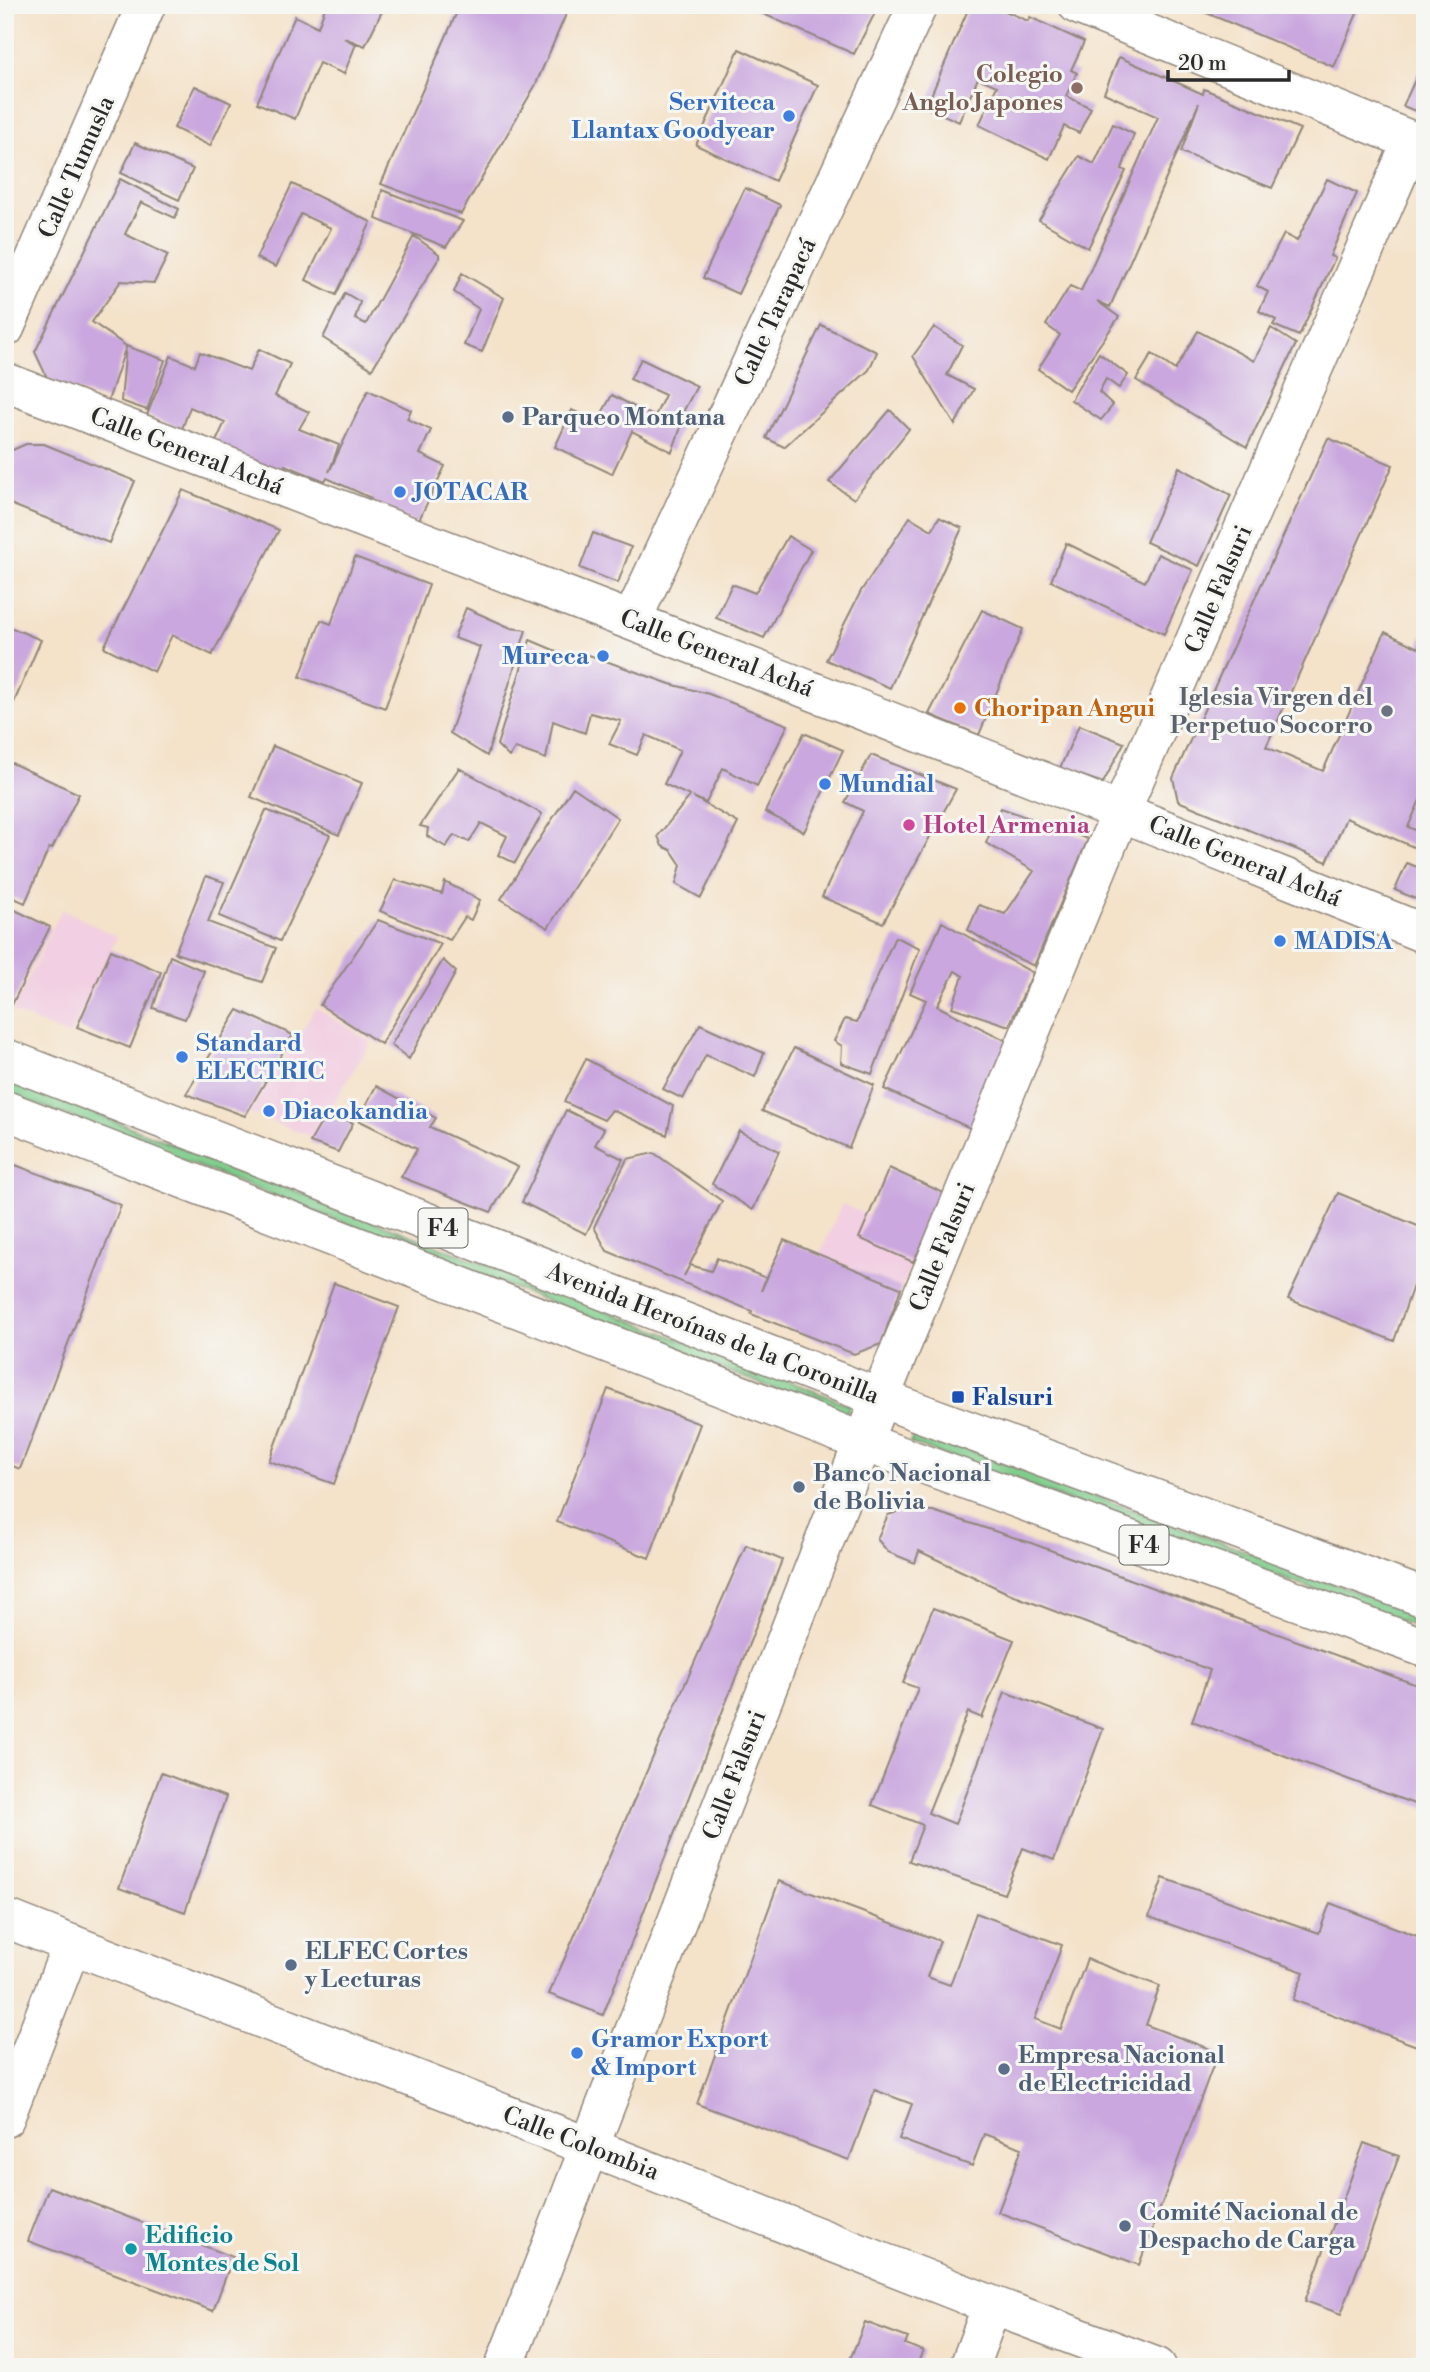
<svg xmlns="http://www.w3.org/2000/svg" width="1430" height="2372" font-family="'Libre Bodoni',serif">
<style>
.built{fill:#f2cfe2}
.green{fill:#7fcc8b;stroke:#557c5b;stroke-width:2}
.building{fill:#caa8df}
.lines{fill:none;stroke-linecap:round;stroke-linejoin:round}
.minor-casing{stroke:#90867a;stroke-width:41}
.primary-casing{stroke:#90867a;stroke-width:41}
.minor{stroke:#fff;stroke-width:38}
.primary{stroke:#fff;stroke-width:38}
.education-dot{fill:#8d6e63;stroke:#f6f6f2;stroke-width:2.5}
.shop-dot{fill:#3f7fe0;stroke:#f6f6f2;stroke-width:2.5}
.service-dot{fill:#5c6f8a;stroke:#f6f6f2;stroke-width:2.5}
.food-dot{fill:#e8710a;stroke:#f6f6f2;stroke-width:2.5}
.worship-dot{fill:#6b7280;stroke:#f6f6f2;stroke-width:2.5}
.hotel-dot{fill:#d1479c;stroke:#f6f6f2;stroke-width:2.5}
.transit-dot{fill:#1a4fb4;stroke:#f6f6f2;stroke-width:2.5}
.culture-dot{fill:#0f9aa8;stroke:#f6f6f2;stroke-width:2.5}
.labels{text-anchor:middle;stroke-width:6;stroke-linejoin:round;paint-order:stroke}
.shield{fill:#f6f6f2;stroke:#686867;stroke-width:2}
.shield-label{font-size:23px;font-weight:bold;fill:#2b2b2b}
.education-label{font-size:24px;font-weight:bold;fill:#785e54;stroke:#f6f6f2;text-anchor:end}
.shop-label{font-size:24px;font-weight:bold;fill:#366cbe;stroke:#f6f6f2;text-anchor:start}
.street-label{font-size:24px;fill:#2b2b2b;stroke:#f6f6f2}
.service-label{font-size:24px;font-weight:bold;fill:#4e5e75;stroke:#f6f6f2;text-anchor:start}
.worship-label{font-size:24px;font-weight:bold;fill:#5b616d;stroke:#f6f6f2;text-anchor:end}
.food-label{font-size:24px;font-weight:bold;fill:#c56008;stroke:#f6f6f2;text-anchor:start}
.hotel-label{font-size:24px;font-weight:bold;fill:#b23c85;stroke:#f6f6f2;text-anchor:start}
.transit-label{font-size:24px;font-weight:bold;fill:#164399;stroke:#f6f6f2;text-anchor:start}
.culture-label{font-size:24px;font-weight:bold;fill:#0d838f;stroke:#f6f6f2;text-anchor:start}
</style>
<rect width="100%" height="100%" fill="#f6f6f2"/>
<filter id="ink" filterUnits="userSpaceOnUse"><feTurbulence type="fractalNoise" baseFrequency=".0143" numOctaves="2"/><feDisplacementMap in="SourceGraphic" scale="14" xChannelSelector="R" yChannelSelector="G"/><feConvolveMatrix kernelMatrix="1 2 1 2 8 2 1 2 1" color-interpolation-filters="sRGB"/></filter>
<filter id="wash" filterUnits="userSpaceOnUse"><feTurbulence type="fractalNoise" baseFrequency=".00686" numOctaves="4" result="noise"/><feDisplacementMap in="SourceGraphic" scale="28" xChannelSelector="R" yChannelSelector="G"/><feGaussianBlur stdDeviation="1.57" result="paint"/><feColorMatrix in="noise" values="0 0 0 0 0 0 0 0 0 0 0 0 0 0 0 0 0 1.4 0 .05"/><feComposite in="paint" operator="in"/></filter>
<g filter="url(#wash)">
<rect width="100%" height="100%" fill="#f4e2c9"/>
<path class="built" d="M62,909L117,937L69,1036L12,1012Z
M316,1008L371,1042L313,1137L249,1113Z
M842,1204L869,1216L859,1238L913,1262L901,1288L820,1254Z"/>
<path class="green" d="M5,1079L850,1405L845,1416L5,1092Z
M915,1430L1425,1617V1630L910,1443Z"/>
<g id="blocks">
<path class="building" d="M326,5H385L365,46L344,38L356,44L344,74L319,63L295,119L257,103L295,16L318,27Z
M460,5H570L535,86L461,214L381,184Z
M743,5H879L854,54Z
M970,5H992L1028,21L1030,17L1084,42L1071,70L1077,73L1066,96L1091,108L1079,133L1064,126L1049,159L979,125L997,86L978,78L959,122L926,107Z
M1188,5H1351L1359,9L1334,67Z
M739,49L818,85L775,181L696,145Z
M1119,57L1203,94L1204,89L1300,129L1272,188L1181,152L1199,103L1110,307L1097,301L1119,317L1068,390L1038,369L1060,335L1046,325L1070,286L1081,291L1158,117L1104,93Z
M1425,58V115L1403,106Z
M195,86L231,103L210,146L174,128Z
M1113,124L1134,134L1122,169L1126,171L1088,248L1039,220L1079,156L1094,164Z
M135,143L193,169L179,200L121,173Z
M120,179L179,209L175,218L141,202L125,234L168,255L154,283L121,281L92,322L126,346L108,401L49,382L35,352Z
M1327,179L1357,193L1330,256L1335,258L1299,336L1273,325L1276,320L1259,311L1268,292L1257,286L1284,234L1297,241Z
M292,184L371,222L336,295L306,280L331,228L301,214L276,267L256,258Z
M745,188L780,205L738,294L703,278Z
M382,190L463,221L446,247L376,219Z
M414,236L439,254V258L372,369L323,338L345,293L360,302L355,319L366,324Z
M462,273L504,298L482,352L464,345L479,309L454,292Z
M821,325L877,352L869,370L784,447L766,438Z
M934,327L962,345L947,375L974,389L955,425L913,356Z
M1271,328L1296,344L1247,447L1136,380L1152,354L1175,370L1198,331L1254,361Z
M126,346L165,360L147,410L121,401Z
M259,349L290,364L275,396L309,412L299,429L339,445L329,472L368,390L411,410L407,419L431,430L420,454L445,466L417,524L369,502L371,498L327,478L325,481L285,465L279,477L214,446L225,422L190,407L182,429L147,415L171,356L195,366L200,352L249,371Z
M1099,353L1128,375L1119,388L1106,379L1099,392L1113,405L1101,420L1071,400Z
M641,359L697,386L677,423L656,414L665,395L630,379Z
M612,395L642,411L681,427L672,452L632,431L612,474L555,447L572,410L597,422Z
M890,410L909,429L854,499L829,482Z
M1328,438L1393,465L1266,747L1323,771L1385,632L1418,648L1425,632V789L1408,827L1425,834V852L1346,818L1327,862L1178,801L1173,778Z
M26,444H44L135,481L109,543L5,502V459L8,452Z
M1179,467L1231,495L1199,566L1146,542Z
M183,490L279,530L212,655L172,635L154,672L104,647Z
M910,517L932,530L939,517L962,528L890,688L826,660L861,591Z
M593,533L631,547L618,583L580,568Z
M788,536L811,550L764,638L716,618L732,584L755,593Z
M1066,543L1145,582L1158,554L1193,570L1164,634L1051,581Z
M355,557L429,585L385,708L300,677L321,620L331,624Z
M466,608L511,628L526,630L487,756L450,733L480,647L454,638Z
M982,610L1023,629L979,735L929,714Z
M5,625L41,640L5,723Z
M530,640L575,659L589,655L670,684L709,694L788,725L757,786L723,768L706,803L693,797L738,823L701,898L676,884L681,865L671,850L662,846L658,836L690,796L664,784L680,750L646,735L637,755L609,744L621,721L590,713L585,733L553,721L546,759L515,748L509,757L497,745Z
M1079,725L1124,743L1103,783L1060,768Z
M804,733L843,750L804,832L765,812Z
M273,746L362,783L339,835L251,797Z
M871,755L956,789L883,923L822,897L863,811L845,802Z
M5,760L79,794L52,849L49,848L25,903L5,894Z
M459,768L542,814L515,863L498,855L507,836L481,823L469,842L454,835L446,847L427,836L428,828L420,826Z
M573,787L618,818L548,928L501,899Z
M1001,808L1088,839L1034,966L1008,954L968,930L979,905L1005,914L1034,871L986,843Z
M266,810L330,835L280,941L219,916Z
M1407,863L1425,870V903L1395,890Z
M206,876L224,882L208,922L276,948L262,982L175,953Z
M395,880L442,894L445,882L480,900L471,920L465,917L450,940L380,911Z
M13,909L50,927L5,1019V925Z
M378,920L441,944L381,1044L320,1005Z
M942,922L1033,973L1009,1026L952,1007L963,976L955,971L937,1006L1009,1042L972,1129L884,1089L926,1000L910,993Z
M895,937L920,948L872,1074L841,1063L842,1046L834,1041L845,1019L857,1022Z
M111,950L161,972L130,1048L77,1027Z
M170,956L204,971L185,1019L153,1008Z
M443,960L456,972L409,1059L391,1045Z
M238,1010L293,1035L245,1116L186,1094Z
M700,1024L764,1053L755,1077L706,1055L683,1099L663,1089Z
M794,1048L874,1085L849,1148L762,1111Z
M586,1059L673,1106L667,1135L612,1110L604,1120L564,1102Z
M376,1086L436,1118L430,1127L518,1167L491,1212L401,1177L417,1149L358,1120Z
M566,1110L604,1129L595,1145L623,1159L586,1234L522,1202Z
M328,1111L353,1123L338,1152L310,1142Z
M739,1131L779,1151L753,1210L712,1184Z
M654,1153L722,1201L684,1276L690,1265L711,1271L717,1258L766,1278L761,1291L784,1240L901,1288L881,1344L854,1354L751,1314L752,1311L607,1251L594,1227L627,1159Z
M5,1161L121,1205L20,1469L5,1463Z
M889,1168L948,1195L913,1262L859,1238Z
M1338,1193L1425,1229V1251L1394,1341L1288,1299Z
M334,1283L399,1307L334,1484L269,1461Z
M608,1389L700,1424L649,1558L557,1522Z
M903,1510L933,1511L1031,1543L1425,1688V1808L1192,1721L1210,1670L1012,1595L919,1551L915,1563L888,1552L877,1539L888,1515Z
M746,1545L782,1560L603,2015L549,1994Z
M933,1608L1014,1640L982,1718L968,1712L928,1813L955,1824L1005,1692L1103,1729L1054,1860L1023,1848L1004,1894L909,1861L923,1825L872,1805L918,1688L903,1683Z
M161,1773L226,1797L185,1912L119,1888Z
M1163,1878L1319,1933L1330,1903L1425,1939V2049L1293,2000L1304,1972L1149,1917Z
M779,1881L940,1941L927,1977L950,1985L976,1913L1062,1945L1035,2019L1061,2029L1087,1959L1160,1986L1146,2025L1218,2052L1139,2265L998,2212L1022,2148L984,2134L972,2166L899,2139L912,2104L875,2090L849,2160L697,2104Z
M1364,2143L1399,2156L1341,2314L1305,2301Z
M49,2187L233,2257L213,2311L28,2241Z
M865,2322L908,2338L905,2344L923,2351L918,2362L925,2365L924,2367H847Z"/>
</g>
</g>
<g filter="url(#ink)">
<use href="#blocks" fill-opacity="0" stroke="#90867a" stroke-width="2"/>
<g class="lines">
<defs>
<path id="minor" d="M1078,5L1425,146
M5,328L146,5
M5,382C480,562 954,743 1425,934
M632,620L918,5
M5,1918L992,2305L1157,2367
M5,2118L72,1944
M504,2367L880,1398L1121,811L1412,141
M969,2367L992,2305"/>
<path id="primary" d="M5,1058L880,1398L1425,1598
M5,1110L863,1442L1425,1648"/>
</defs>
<use href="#minor" class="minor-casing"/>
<use href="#primary" class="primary-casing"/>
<use href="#minor" class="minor"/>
<use href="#primary" class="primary"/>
</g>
</g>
<circle class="education-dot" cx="1077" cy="88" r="7"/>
<g class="shop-dot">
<circle cx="789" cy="116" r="7"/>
<circle cx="400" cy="492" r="7"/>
<circle cx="603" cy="656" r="7"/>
<circle cx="825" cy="784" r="7"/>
<circle cx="1280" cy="941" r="7"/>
<circle cx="182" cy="1057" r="7"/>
<circle cx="269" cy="1111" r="7"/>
<circle cx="577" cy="2053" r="7"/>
</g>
<g class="service-dot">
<circle cx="508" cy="417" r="7"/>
<circle cx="799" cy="1487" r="7"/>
<circle cx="291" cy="1965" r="7"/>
<circle cx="1004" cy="2069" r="7"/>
<circle cx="1125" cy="2226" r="7"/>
</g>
<circle class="food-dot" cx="960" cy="708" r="7"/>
<circle class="worship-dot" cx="1387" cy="711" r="7"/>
<circle class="hotel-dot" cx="909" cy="825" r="7"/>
<rect class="transit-dot" x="951" y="1390" width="14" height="14" rx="3.5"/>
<circle class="culture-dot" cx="131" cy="2249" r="7"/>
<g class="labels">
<g class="shield">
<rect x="418.5" y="1208.5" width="49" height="39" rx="5"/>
<rect x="1119.5" y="1525.5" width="49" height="39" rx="5"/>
</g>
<g class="shield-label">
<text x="443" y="1236">F4</text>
<text x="1144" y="1553">F4</text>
</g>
<g class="education-label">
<text x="1063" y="82">Colegio<tspan x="1063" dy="28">Anglo Japones</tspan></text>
</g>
<g class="shop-label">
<text x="775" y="110" text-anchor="end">Serviteca<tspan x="775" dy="28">Llantax Goodyear</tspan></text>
<text x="414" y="500">JOTACAR</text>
<text x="589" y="664" text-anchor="end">Mureca</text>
<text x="839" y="792">Mundial</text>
<text x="1294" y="949">MADISA</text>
<text x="196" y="1051">Standard<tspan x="196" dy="28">ELECTRIC</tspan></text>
<text x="283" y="1119">Diacokandia</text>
<text x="591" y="2047">Gramor Export<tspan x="591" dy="28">&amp; Import</tspan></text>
</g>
<g class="street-label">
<text transform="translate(76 167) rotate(-66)" y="8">Calle Tumusla</text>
<text transform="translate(775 312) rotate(-65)" y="8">Calle Tarapacá</text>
<text transform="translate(187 451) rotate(21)" y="8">Calle General Achá</text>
<text transform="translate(1218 589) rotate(-67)" y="8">Calle Falsuri</text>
<text transform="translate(717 653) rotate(21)" y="8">Calle General Achá</text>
<text transform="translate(1245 861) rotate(22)" y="8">Calle General Achá</text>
<text transform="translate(942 1247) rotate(-68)" y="8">Calle Falsuri</text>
<text transform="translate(713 1333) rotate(21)" y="8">Avenida Heroínas de la Coronilla</text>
<text transform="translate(734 1775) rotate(-69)" y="8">Calle Falsuri</text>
<text transform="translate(581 2143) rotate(21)" y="8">Calle Colombia</text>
</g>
<g class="service-label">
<text x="522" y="425">Parqueo Montana</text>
<text x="813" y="1481">Banco Nacional<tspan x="813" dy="28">de Bolivia</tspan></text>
<text x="305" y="1959">ELFEC Cortes<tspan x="305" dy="28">y Lecturas</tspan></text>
<text x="1018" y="2063">Empresa Nacional<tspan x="1018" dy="28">de Electricidad</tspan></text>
<text x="1139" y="2220">Comité Nacional de<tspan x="1139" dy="28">Despacho de Carga</tspan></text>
</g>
<g class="worship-label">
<text x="1373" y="705">Iglesia Virgen del<tspan x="1373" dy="28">Perpetuo Socorro</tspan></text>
</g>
<g class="food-label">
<text x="974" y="716">Choripan Angui</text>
</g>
<g class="hotel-label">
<text x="923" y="833">Hotel Armenia</text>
</g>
<g class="transit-label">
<text x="972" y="1405">Falsuri</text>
</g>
<g class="culture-label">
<text x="145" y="2243">Edificio<tspan x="145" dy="28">Montes de Sol</tspan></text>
</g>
</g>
<rect width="1430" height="2372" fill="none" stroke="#f6f6f2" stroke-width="28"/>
<path d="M1168 70v10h121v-10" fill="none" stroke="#2b2b2b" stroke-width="3.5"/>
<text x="1178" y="70" font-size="21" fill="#2b2b2b" stroke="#f6f6f2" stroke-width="5" paint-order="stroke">20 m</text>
</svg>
